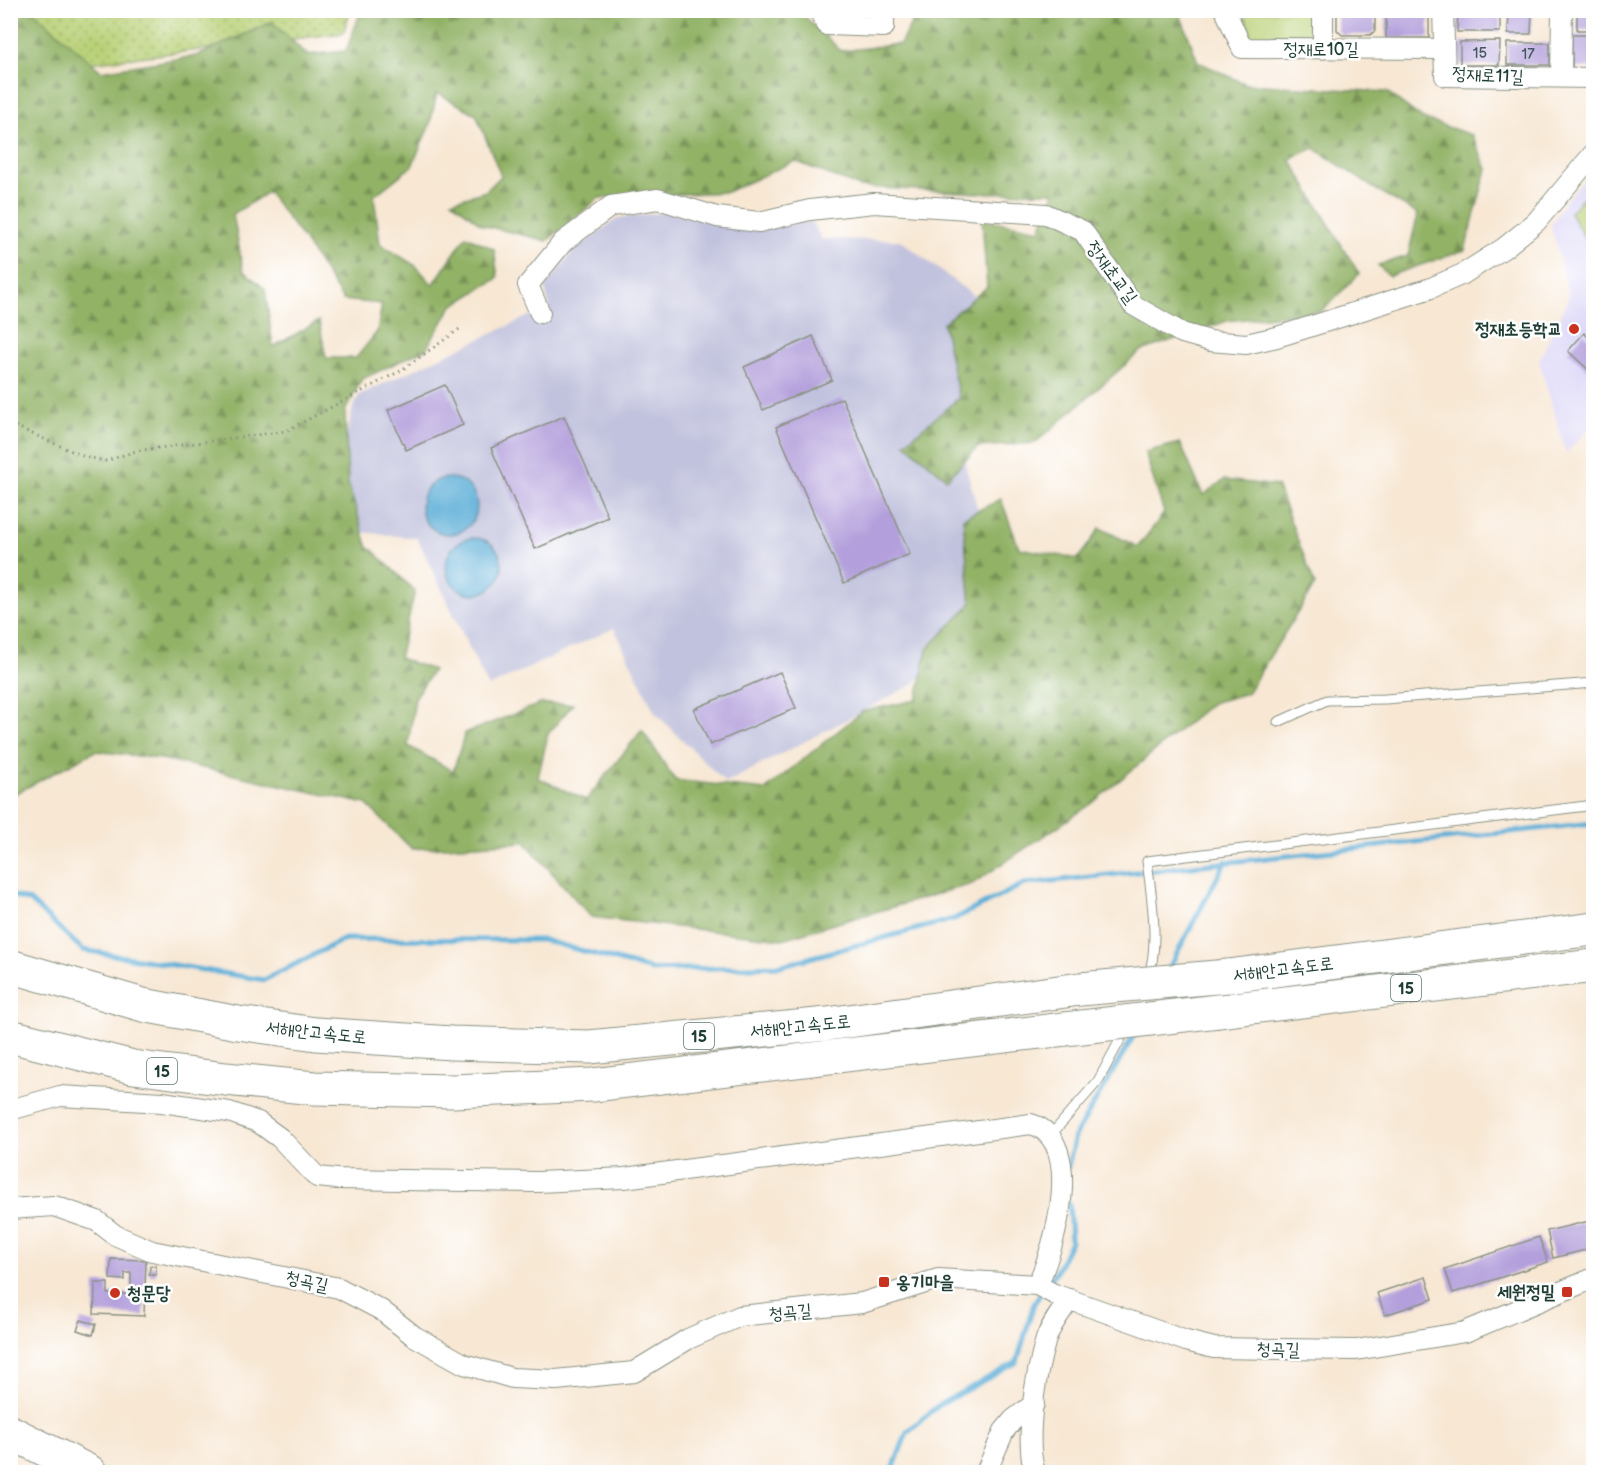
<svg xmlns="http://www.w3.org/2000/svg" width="1604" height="1483" font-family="'Balsamiq Sans','Poor Story',sans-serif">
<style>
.built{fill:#dbd6f7}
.industrial{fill:#c1c2dd}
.grass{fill:url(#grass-dots);stroke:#6c8654;stroke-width:1.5}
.forest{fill:url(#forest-firs);stroke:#58784d;stroke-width:1.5;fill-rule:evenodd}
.green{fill:#b8d075;stroke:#6c8654;stroke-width:1.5}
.water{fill:#5baed7;stroke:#3d7686;stroke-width:1.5}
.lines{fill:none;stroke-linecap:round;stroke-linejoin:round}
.stream{stroke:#5baed7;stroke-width:5}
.building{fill:#b29fdb}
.lane-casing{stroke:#8b9284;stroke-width:11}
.street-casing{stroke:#8b9284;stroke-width:22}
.highway-casing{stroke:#8b9284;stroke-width:35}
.path{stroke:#8b9284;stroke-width:3;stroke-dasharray:1.5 4.5;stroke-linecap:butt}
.lane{stroke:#fff;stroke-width:9}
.street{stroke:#fff;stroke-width:20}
.highway{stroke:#fff;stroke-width:33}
.highway-bridge-casing{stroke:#8b9284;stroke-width:35;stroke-linecap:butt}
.highway-bridge{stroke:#fff;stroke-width:33}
.poi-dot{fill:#c8321e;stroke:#fff;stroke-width:2}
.labels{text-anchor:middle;stroke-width:5;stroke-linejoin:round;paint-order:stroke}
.number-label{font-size:15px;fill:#44565e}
.shield{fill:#fff;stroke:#627771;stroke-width:1.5}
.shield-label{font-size:16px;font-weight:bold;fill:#1f3d34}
.street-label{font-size:18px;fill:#1f3d34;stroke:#fff}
.poi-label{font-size:18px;font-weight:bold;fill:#1f3d34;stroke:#fff;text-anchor:end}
</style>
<defs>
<pattern id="grass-dots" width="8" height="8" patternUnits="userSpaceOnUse" patternTransform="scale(1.5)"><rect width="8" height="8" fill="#b8d075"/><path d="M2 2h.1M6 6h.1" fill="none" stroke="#95aa61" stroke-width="1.8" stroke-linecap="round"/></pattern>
<pattern id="forest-firs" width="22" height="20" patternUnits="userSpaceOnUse" patternTransform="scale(1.5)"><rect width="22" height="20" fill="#92b266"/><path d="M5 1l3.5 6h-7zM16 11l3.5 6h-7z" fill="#779255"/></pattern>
</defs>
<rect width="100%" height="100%" fill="#fff"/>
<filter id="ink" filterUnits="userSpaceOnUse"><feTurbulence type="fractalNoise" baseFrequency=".0167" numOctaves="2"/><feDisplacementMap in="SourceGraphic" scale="12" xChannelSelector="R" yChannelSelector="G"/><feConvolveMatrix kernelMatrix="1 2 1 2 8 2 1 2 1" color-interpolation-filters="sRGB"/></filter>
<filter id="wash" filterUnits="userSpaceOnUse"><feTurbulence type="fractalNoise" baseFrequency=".008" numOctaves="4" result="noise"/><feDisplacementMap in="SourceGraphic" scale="24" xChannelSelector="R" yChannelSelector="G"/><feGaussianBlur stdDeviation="1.35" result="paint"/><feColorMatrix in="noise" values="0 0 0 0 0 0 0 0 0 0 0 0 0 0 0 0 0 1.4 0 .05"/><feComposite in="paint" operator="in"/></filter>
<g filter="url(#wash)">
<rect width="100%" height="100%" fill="#f7e7d3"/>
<path class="built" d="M1593,170V424L1566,453L1539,361L1569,296L1551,225L1565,201Z"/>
<path class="industrial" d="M667,212L748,231L811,221L822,239L900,240L990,308L966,422V467L984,532L970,629L912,685L726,783L655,713L614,628L488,687L417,538L361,532L339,469L353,408L359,395L549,307L545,287L574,250L618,218Z"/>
<path class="grass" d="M11,10L350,11L343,33L79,64Z"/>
<path class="forest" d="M11,11H33L101,71L196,56L272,22L307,55L346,51L361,11H799L841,51L900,44L918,11H1179L1198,62L1246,84L1387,92L1423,119L1472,135L1487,169L1465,250L1389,276L1378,265L1408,256L1418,214L1372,187L1314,148L1290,159L1359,274L1322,311L1227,321L1141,351L1035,443L978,447L947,479L905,443L959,398L943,323L987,287L982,219L1040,230L1054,192L980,193L860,187L795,161L727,192L599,198L547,241L482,225L452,201L486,191L501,176L476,114L437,93L430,124L412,166L374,196L380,244L416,266L433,285L466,236L494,249L498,278L452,306L426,349L362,379L345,411L348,484L367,545L415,591L399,658L433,670L415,698L408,746L453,771L465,733L540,704H573L548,734L538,778L586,800L642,730L675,780L765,790L863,711L917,700L927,649L971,604L963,518L1001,499L1019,548L1078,559L1100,528L1138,547L1164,513L1145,452L1180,443L1203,495L1224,480L1277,486L1315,585L1247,693L1212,703L1090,805L972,884L782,939L591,917L525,842L412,849L366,804L162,759L95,751L11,796ZM268,192L304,240L343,300L382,304L377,332L356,358H326L319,321L273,347L265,289L243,270L233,214Z"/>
<path class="green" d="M1244,11H1314L1315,33L1251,37Z
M1593,187V247L1585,239L1570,212Z"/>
<path class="water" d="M421 506a28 28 0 1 1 56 0a28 28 0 1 1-56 0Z
M446 566a28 28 0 1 1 56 0a28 28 0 1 1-56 0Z"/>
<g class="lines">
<path class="stream" d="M10,895L30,901L83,950L264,980L345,939L543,940L652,970L779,966L954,919L1024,884L1594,823
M1168,970L1226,861
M1068,1167L1075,1136L1136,1032
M892,1472L907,1432L939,1405L1017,1362L1034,1303L1056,1272L1071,1241L1069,1203"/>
</g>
<g id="blocks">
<path class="building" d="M1577,10H1594V30H1577Z
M1509,11H1532L1531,34H1508Z
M1458,12H1500V32H1457Z
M1337,14H1375V31L1370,35H1342L1337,30Z
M1386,15H1429V38H1386Z
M1572,35H1594V68H1572Z
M1500,41L1499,65H1460V42Z
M1507,43H1550V65H1507Z
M1584,333L1592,341L1594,339V375L1568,351Z
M813,336L832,380L763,410L744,367Z
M445,385L463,425L406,450L388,410Z
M842,398L910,554L844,583L776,427Z
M564,416L608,517L535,549L491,448Z
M780,672L796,708L710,745L694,709Z
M1594,1220V1248L1553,1258L1547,1231Z
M1539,1237L1548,1262L1453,1293L1445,1269Z
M111,1259L146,1260L144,1316L94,1314L95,1283H108V1294H131V1273H125V1280L110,1279Z
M150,1266H156V1275H149Z
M1426,1277L1433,1299L1385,1315L1377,1293Z
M81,1320L96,1324L93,1335L77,1330Z"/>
</g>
</g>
<g filter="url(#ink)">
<use href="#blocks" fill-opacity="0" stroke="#8b9284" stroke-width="1.5"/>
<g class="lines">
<defs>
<path id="lane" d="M1278,722L1327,700L1385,699L1594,683
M1148,976C1160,948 1151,891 1147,861L1594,805
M1051,1135L1098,1081L1127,1027"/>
<path id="street" d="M819,10L827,25L884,27V10
M1225,10L1242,48L1443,49
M1443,10L1445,76L1594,78
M1323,49V10
M1561,77L1562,10
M540,313L528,285L563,242L611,206L658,199L717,217L759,222L810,210L874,203L1046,214L1083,231L1133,305L1182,333L1210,341L1246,344L1277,337L1350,314L1431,288L1463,274L1504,248L1536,222L1594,153
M10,1110L60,1096L162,1102L229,1112L258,1122L280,1138L317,1177L337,1179L538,1182L624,1178L1031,1124C1086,1140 1055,1248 1037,1285
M10,1209L54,1206L97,1221L115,1235L152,1251L339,1288L381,1310L414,1336L464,1364L512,1378L556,1380L634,1372L688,1339L740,1316L862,1303L938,1279L1037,1285L1054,1294L1186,1341L1214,1348L1356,1350L1465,1332L1594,1278
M986,1472L1004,1431L1013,1420L1034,1404
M1035,1472C1024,1439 1036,1373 1046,1339C1051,1324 1061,1312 1070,1299"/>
<path id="highway" d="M10,966L143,1005L238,1023L316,1034L452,1043L589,1047L827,1024L1080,989
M1228,976L1594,929
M1218,1011L1594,966
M10,1036L133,1067L226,1079L314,1088L453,1091L593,1085L1065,1029
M10,1432L90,1472"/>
</defs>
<use href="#lane" class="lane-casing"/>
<use href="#street" class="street-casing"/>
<use href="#highway" class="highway-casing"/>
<path class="path" d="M10,424L85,457L106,461L136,451L286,431L400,371L461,328"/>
<use href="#lane" class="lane"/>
<use href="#street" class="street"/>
<use href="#highway" class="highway"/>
<defs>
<path id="highway-bridge" d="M1080,989L1228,976
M1065,1029L1218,1011"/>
</defs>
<use href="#highway-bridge" class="highway-bridge-casing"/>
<use href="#highway-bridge" class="highway-bridge"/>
</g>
</g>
<g class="poi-dot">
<circle cx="1574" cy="329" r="6"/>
<rect x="878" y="1276" width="12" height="12" rx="3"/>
<rect x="1561" y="1286" width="12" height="12" rx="3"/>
<circle cx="115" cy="1293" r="6"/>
</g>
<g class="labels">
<g class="number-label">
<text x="1480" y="58">15</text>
<text x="1528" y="59">17</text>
</g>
<g class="shield">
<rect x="1391" y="975" width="30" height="26" rx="4.5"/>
<rect x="684" y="1023" width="30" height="26" rx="4.5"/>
<rect x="147" y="1058" width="30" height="26" rx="4.5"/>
</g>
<g class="shield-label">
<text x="1406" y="994">15</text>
<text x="699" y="1042">15</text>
<text x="162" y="1077">15</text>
</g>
<g class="street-label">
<text x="1321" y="55">정재로10길</text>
<text transform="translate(1488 75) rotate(3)" y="6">정재로11길</text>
<text transform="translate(1112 272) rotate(54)" y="6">정재초교길</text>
<text transform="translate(1283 969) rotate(-7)" y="6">서해안고속도로</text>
<text transform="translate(800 1026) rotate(-6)" y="6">서해안고속도로</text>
<text transform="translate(316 1032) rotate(6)" y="6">서해안고속도로</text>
<text transform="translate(307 1281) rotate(12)" y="6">청곡길</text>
<text transform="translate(790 1312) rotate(-5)" y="6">청곡길</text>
<text transform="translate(1278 1349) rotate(1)" y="6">청곡길</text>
</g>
<g class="poi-label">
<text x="1562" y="335">정재초등학교</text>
<text x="896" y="1288" text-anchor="start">옹기마을</text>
<text x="1555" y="1298">세원정밀</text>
<text x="127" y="1299" text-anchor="start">청문당</text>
</g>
</g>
<rect width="1604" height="1483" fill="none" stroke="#fff" stroke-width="36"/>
</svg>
